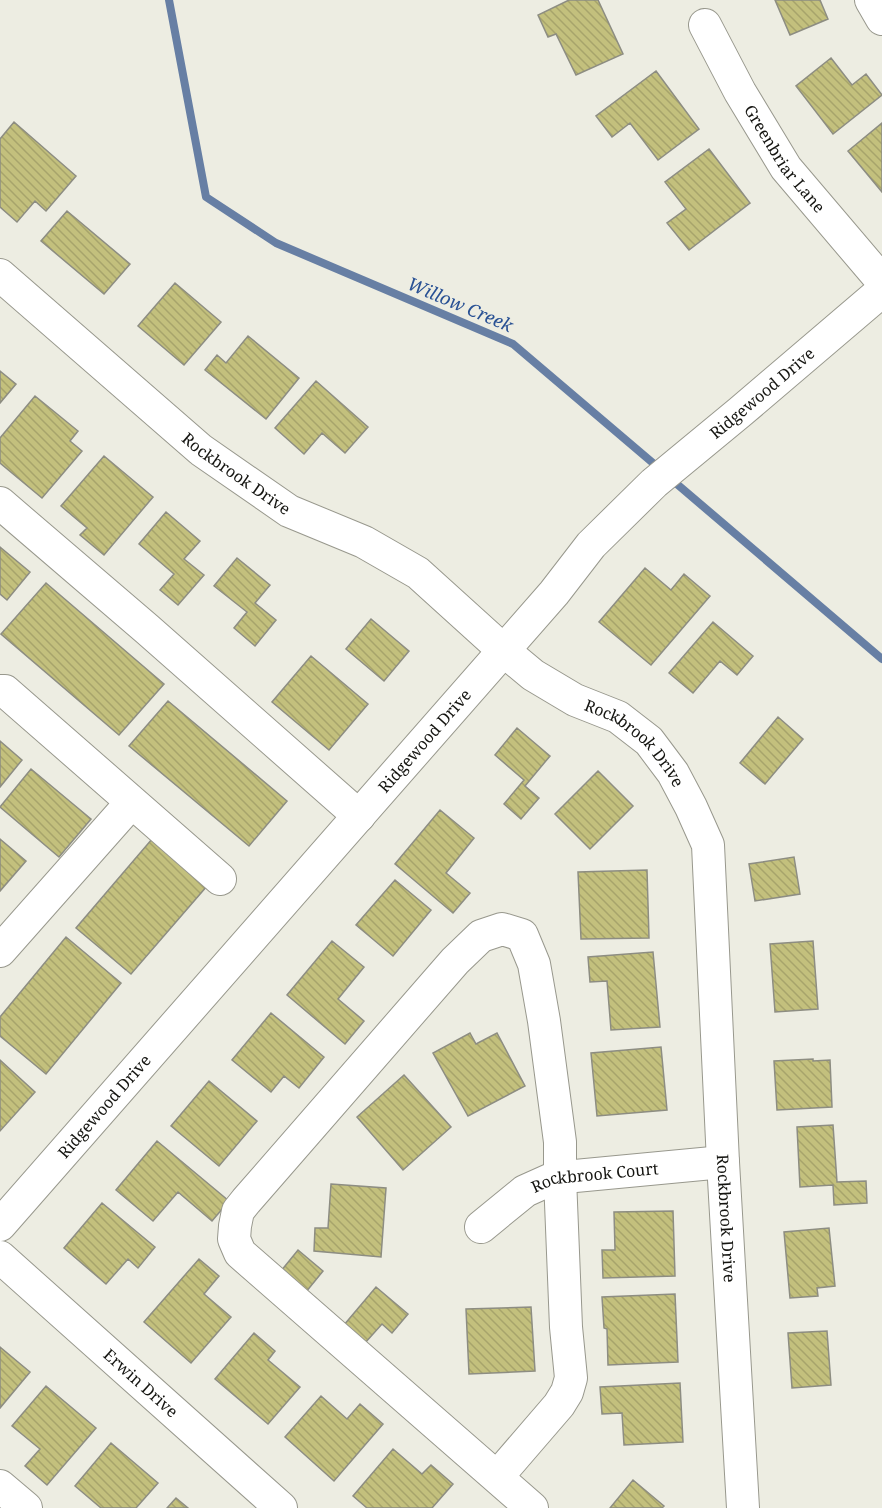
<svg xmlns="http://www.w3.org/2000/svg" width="882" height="1508" font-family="'Noto Serif',serif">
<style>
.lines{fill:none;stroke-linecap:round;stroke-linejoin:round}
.stream{stroke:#677fa4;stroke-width:8}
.building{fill:url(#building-back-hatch);stroke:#8d8d82;stroke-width:1.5}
.minor-casing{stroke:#98988d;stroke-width:34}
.minor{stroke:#fff;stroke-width:32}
.labels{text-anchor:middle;stroke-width:4.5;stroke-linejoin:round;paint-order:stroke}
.street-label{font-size:16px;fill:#151511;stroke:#edede2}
.water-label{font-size:18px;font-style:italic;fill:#295194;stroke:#edede2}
</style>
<defs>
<pattern id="building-back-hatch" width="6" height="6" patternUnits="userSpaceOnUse" patternTransform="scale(1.5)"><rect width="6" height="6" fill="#c3c07d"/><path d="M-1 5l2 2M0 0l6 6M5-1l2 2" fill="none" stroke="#a7a46b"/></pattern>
</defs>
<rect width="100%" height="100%" fill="#edede2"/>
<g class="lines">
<path class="stream" d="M169,0L206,197L276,243L513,344L660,469
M671,479L882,659"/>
</g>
<path class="building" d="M569,0H598L623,54L576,75L556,34L548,37L538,15Z
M775,0H820L828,19L790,35Z
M831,58L852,85L866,74L882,95L833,134L796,86Z
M656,71L699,129L658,160L630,123L612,137L596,116Z
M14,122L76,176L46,211L35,201L17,222L0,207V139Z
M882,123V192L848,151Z
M709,149L750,203L689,250L667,223L686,209L665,182Z
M67,211L130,264L104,294L41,241Z
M175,283L221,322L184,365L138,326Z
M248,336L299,378L266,419L205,370L217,355L226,363Z
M0,371L16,384L0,403Z
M316,381L368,427L345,453L322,433L304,454L275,428Z
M35,396L78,431L70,441L82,451L42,498L0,463V438Z
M104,456L153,497L104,555L80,535L87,528L61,506Z
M166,512L200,541L184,559L204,575L178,605L160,590L174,574L139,544Z
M0,547L30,572L7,600L0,594Z
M237,558L270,585L255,603L276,620L255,646L234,628L247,612L214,586Z
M645,568L671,590L684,574L710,596L651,665L599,622Z
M46,583L164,684L119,735L1,634Z
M371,619L409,651L384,681L346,649Z
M713,622L753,656L737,675L720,661L693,693L669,673Z
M311,656L368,704L329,750L272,702Z
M168,701L287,801L249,846L129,746Z
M778,717L803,739L765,784L740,763Z
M517,728L550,756L525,786L539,798L521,819L504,804L524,780L495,755Z
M0,741L22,760L0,787Z
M31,769L91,819L59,857L0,807Z
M598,771L633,806L590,849L555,814Z
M440,810L474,838L446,873L470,893L453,913L395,864Z
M0,839L26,861L0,891Z
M152,839L207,886L131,974L76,928Z
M794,857L800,894L755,901L749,864Z
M647,870L649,938L581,939L578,872Z
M395,880L431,910L393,956L356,925Z
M66,937L121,983L46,1074L0,1036V1017Z
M332,941L364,967L338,999L364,1021L345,1044L287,995Z
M813,941L818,1009L775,1012L770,944Z
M653,952L660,1027L611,1030L607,981L590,982L588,957Z
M271,1013L324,1057L299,1088L284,1076L271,1092L232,1060Z
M470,1033L476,1044L497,1033L525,1086L468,1116L433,1053Z
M661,1047L667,1110L597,1116L591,1053Z
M813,1059V1061L830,1060L832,1107L777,1110L774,1061Z
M0,1060L35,1092L0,1131Z
M404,1075L451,1127L403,1170L357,1117Z
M209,1081L257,1121L219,1166L171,1126Z
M833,1125L837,1182L866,1181L867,1203L834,1205L833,1185L800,1187L797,1127Z
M157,1141L229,1201L212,1221L178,1192L153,1221L116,1190Z
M331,1184L386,1188L381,1257L314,1251L315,1228H328Z
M102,1203L155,1247L138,1268L128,1259L106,1284L64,1248Z
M673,1211L675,1276L603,1278L602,1250H615L614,1212Z
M829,1228L835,1286L817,1288L818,1296L790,1298L784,1232Z
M298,1250L323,1271L306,1292L281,1271Z
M199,1259L219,1276L204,1294L231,1317L191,1363L144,1322Z
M376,1287L408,1314L392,1333L382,1324L365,1343L344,1325Z
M675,1294L678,1362L608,1365L607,1329L604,1328L602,1297Z
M531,1307L535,1371L469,1374L466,1309Z
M827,1331L831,1385L792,1388L788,1333Z
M254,1333L275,1351L268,1360L300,1387L268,1424L215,1379Z
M0,1347L30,1372L0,1408Z
M680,1383L683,1442L624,1445L622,1413L602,1414L600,1387Z
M46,1386L96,1428L47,1485L25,1466L40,1449L12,1426Z
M321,1396L347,1419L360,1404L383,1424L334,1481L285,1437Z
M111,1443L158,1483L136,1508H101L75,1486Z
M393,1449L422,1474L431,1465L453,1484L432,1508H367L353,1496Z
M633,1480L664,1506L662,1508H610Z
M176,1498L188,1508H167Z"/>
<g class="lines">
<defs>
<g id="minor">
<path d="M871,0L882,19"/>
<path id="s1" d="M705,25L740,92L786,168L882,281"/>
<path id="s2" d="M0,275L201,450L289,511L364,542L418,573L503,650L533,675L575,700L618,717L649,741L673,773L691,807L708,845L723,1162L743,1508"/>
<path d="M0,503L147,629L359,816"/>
<path d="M0,691H5L220,879"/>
<path d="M0,951L131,803"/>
<path id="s3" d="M0,1225L554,593L591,545L654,483L740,412L882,291"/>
<path id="s4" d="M481,1227L525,1191L554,1178L723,1162"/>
<path id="s5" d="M0,1257L281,1508"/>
<path d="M497,1477L559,1405L567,1392L571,1378L566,1327L560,1178V1142L544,1021L534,964L522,935L502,929L481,936L455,961L246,1201L238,1211L235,1226L234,1239L240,1253L532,1508"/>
<path d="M0,1486L26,1508"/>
</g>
</defs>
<use href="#minor" class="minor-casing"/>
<use href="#minor" class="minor"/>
</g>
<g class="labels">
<g class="street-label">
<text dy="6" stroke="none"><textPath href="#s1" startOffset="156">Greenbriar Lane</textPath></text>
<text dy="6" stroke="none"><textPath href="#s3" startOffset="1130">Ridgewood Drive</textPath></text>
<text dy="6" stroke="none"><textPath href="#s2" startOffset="309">Rockbrook Drive</textPath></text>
<text dy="6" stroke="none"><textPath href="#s3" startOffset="644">Ridgewood Drive</textPath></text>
<text dy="6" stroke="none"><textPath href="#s2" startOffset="795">Rockbrook Drive</textPath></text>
<text dy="6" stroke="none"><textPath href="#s3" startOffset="158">Ridgewood Drive</textPath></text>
<text dy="6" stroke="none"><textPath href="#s4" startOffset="129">Rockbrook Court</textPath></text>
<text dy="6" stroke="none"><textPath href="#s2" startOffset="1299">Rockbrook Drive</textPath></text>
<text dy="6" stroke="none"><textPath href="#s5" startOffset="189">Erwin Drive</textPath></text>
</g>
<g class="water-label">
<text transform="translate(460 305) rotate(23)" y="6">Willow Creek</text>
</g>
</g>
</svg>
